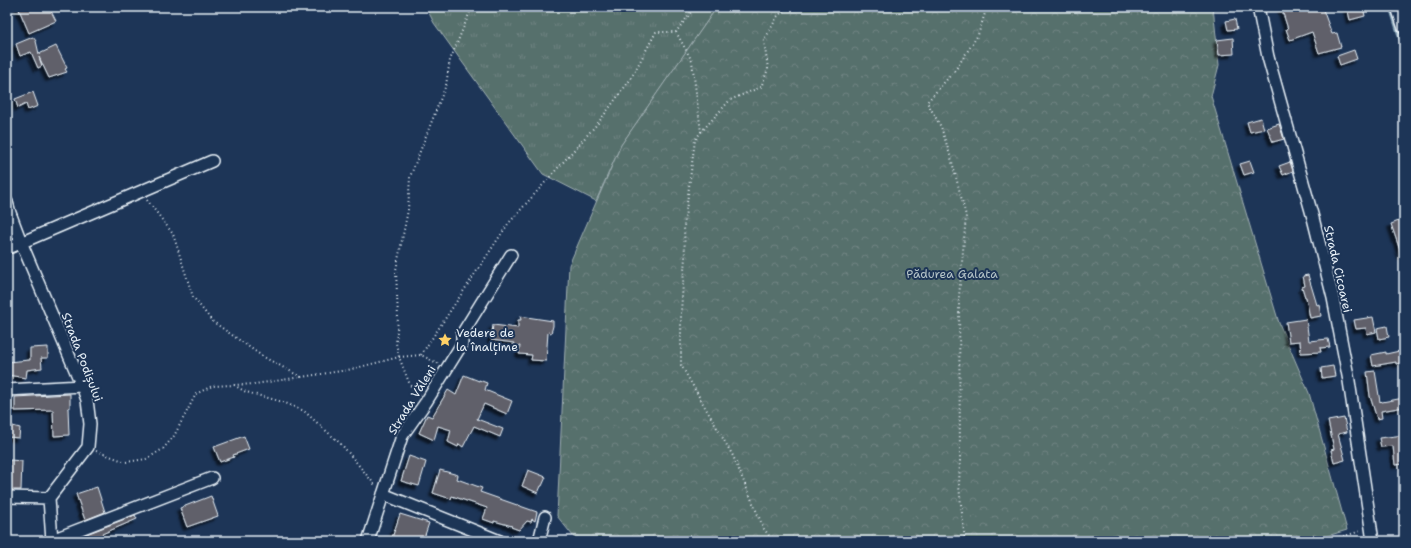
<svg xmlns="http://www.w3.org/2000/svg" width="1411" height="548" font-family="'Shantell Sans',sans-serif">
<style>
.grass{fill:url(#grass-tufts);stroke:#a0b0b2}
.forest{fill:url(#forest-crowns);stroke:#a0b0b2}
.lines{fill:none;stroke-linecap:round;stroke-linejoin:round}
.stream{stroke:#83a1b4;stroke-width:3}
.building{fill:#61606b;stroke:#e8f1f8;filter:url(#shadow)}
.minor-casing{stroke:#e8f1f8;stroke-width:14}
.path{stroke:#e8f1f8;stroke-width:2;stroke-dasharray:1 3;stroke-linecap:butt}
.minor{stroke:#1d3557;stroke-width:11}
.labels{text-anchor:middle;stroke-width:4;stroke-linejoin:round;paint-order:stroke}
.street-label{font-size:12px;fill:#e8f1f8;stroke:#1d3557}
.park-label{font-size:12px;fill:#b5c4c7;stroke:#1d3557}
.poi-label{font-size:12px;fill:#e8f1f8;stroke:#1d3557;text-anchor:start}
</style>
<defs>
<pattern id="grass-tufts" width="24" height="20" patternUnits="userSpaceOnUse"><rect width="24" height="20" fill="#576f6c"/><path d="M3 7l-1-3M5 7V3M7 7l1-3M15 17l-1-3M17 17v-4M19 17l1-3" fill="none" stroke="#6f8482"/></pattern>
<pattern id="forest-crowns" width="20" height="18" patternUnits="userSpaceOnUse"><rect width="20" height="18" fill="#576f6c"/><path d="M2 6a3 3 0 1 1 6 0M12 15a3 3 0 1 1 6 0" fill="none" stroke="#6f8482"/></pattern>
<filter id="shadow"><feDropShadow dx="-3.5" dy="3.5" stdDeviation="1" flood-color="#0009"/></filter>
</defs>
<rect width="100%" height="100%" fill="#1d3557"/>
<filter id="ink" filterUnits="userSpaceOnUse"><feTurbulence type="fractalNoise" baseFrequency=".025" numOctaves="2"/><feDisplacementMap in="SourceGraphic" scale="8" xChannelSelector="R" yChannelSelector="G"/><feConvolveMatrix kernelMatrix="1 2 1 2 8 2 1 2 1" color-interpolation-filters="sRGB"/></filter>
<g filter="url(#ink)">
<path class="grass" d="M426,7H717L621,145L596,201L543,174L434,23Z"/>
<path class="forest" d="M717,7H1213L1219,65L1211,96L1279,323L1309,393L1347,530L1311,541H577L557,516L569,265L621,145Z"/>
<g class="lines">
<path class="stream" d="M1390,7L1404,52"/>
</g>
<path class="building" d="M18,7H49L56,21L29,33Z
M1281,7H1322L1332,34L1337,33L1341,47L1319,53L1312,32L1290,40L1286,29H1288Z
M1347,7H1363L1365,16L1350,20Z
M1235,19L1237,29L1228,30L1226,21Z
M33,37L36,41L39,54L56,46L67,68L65,69L67,72L49,78L39,57L42,66L38,68L31,52L20,56L16,44Z
M1233,38L1234,54L1219,55L1217,40Z
M1354,50L1357,59L1340,65L1337,56Z
M33,92L38,106L28,110L26,104L18,108L15,99Z
M1261,118L1264,129L1250,132L1247,122Z
M1279,124L1284,139L1273,142L1267,128Z
M1250,161L1254,172L1244,175L1240,164Z
M1290,162L1293,171L1283,175L1279,166Z
M1404,219V256H1402L1391,224Z
M1308,275L1317,305L1319,304L1321,316L1310,318L1306,297H1305L1302,287L1305,286L1303,276Z
M520,316L553,321V326L551,333L548,332L546,361L531,360L532,355L519,354L520,346L513,345L514,343L491,340L493,325L518,328V320H521Z
M1373,317L1376,332L1367,334L1366,328L1356,329L1354,320Z
M1306,319L1309,341L1328,339L1330,347L1320,348L1321,352L1301,353L1300,341L1289,342L1286,322Z
M1387,326L1389,337L1379,339L1377,328Z
M48,347V358H41L42,368L27,370L26,378L7,375V362L30,360V348Z
M1404,350V362L1396,364V362L1373,366L1371,355L1386,352V354Z
M1333,366L1335,376L1322,378L1321,368Z
M1375,371L1380,402L1381,401L1382,402L1404,398V407L1381,411L1382,418L1377,419L1370,396L1367,372Z
M464,375L479,381V380L487,383L485,390L512,401L507,414L484,404L477,419L503,429L500,437L474,426L463,447L459,444L458,447L448,442L451,430L438,426L434,440L419,433L427,415L432,417L448,390L456,395Z
M70,394V408H68L69,435L54,436L53,410L15,411V397Z
M1344,418L1347,432L1338,434L1345,460L1334,463L1331,450L1334,449L1328,421Z
M9,425L20,428L19,438L8,437Z
M1404,435V464L1395,465L1393,446L1381,447L1379,438Z
M244,436L249,449L233,455L234,457L220,462L214,447Z
M409,456L426,462L419,486L401,481Z
M10,460L22,461L21,490H8Z
M440,470L458,475L457,479L482,488L480,492L537,512L535,521L532,519L531,522L527,521L519,530L511,527L512,526L494,521V523L483,519L487,508L452,496L451,499L433,493Z
M528,470L546,477L542,486H541L538,493L522,486Z
M97,487L105,512L85,520L76,494Z
M211,496L218,516L187,527L180,508Z
M400,514L429,523L423,541H401L392,538Z
M135,515L137,519L102,534L104,541H81L79,537Z"/>
<g class="lines">
<defs>
<path id="minor" d="M1258,7L1268,57L1313,218L1333,298L1349,381L1373,541
M1397,7L1404,28
M7,202L10,213L21,242L82,386L87,400L90,424L88,447L49,498L52,541
M7,247H11L212,161
M7,390L82,386
M383,494L500,541
M7,497L49,498
M52,540L212,478
M368,541L402,436L426,402L462,344V334L511,255
M539,541L545,517"/>
</defs>
<use href="#minor" class="minor-casing"/>
<path class="path" d="M676,32L692,61L701,132L695,140L684,226L685,257L681,311V365L733,456L764,529L773,541
M701,132L730,100L761,87L768,69L764,41L777,17L787,7
M147,200L173,234L193,297L212,321L262,356L301,377
M421,355L508,224L598,123L630,80L656,32H676L695,7
M234,385L246,392L283,402L304,411L342,445L375,485
M419,395L410,385L399,357L396,343L398,318L396,270L408,210L410,177L446,85L450,60L472,7
M96,451L126,462L146,459L163,449L174,436L196,394L212,386L255,384L348,370L399,357L421,355L439,364
M965,541L959,486L960,461L959,297L966,216L951,158L941,127L927,102L956,69L978,35L987,7
M1328,541L1361,531"/>
<use href="#minor" class="minor"/>
</g>
</g>
<defs>
<symbol id="sight-bare" viewBox="-9 -9 18 18"><path d="M0-6L1.8-2.2L6-1.7L2.9 1.2L3.7 5.4L0 3.3L-3.7 5.4L-2.9 1.2L-6-1.7L-1.8-2.2Z" fill="#ffd166" stroke="#1d3557" stroke-width="2.5" paint-order="stroke"/></symbol>
</defs>
<g fill-rule="evenodd">
<use href="#sight-bare" x="435" y="330" width="20" height="20"/>
</g>
<g class="labels">
<g class="street-label">
<text transform="translate(1338 269) rotate(77)" y="4">Strada Cicoarei</text>
<text transform="translate(82 357) rotate(69)" y="4">Strada Podișului</text>
<text transform="translate(412 400) rotate(-58)" y="4">Strada Văleni</text>
</g>
<g class="park-label">
<text x="952" y="278">Pădurea Galata</text>
</g>
<g class="poi-label">
<text x="456" y="337">Vedere de<tspan x="456" dy="14">la înalțime</tspan></text>
</g>
</g>
<rect width="1411" height="548" fill="none" stroke="#1d3557" stroke-width="24"/>
<rect x="12" y="12" width="1387" height="524" fill="none" stroke="#e8f1f8" stroke-width="1.5" filter="url(#ink)"/>
</svg>
